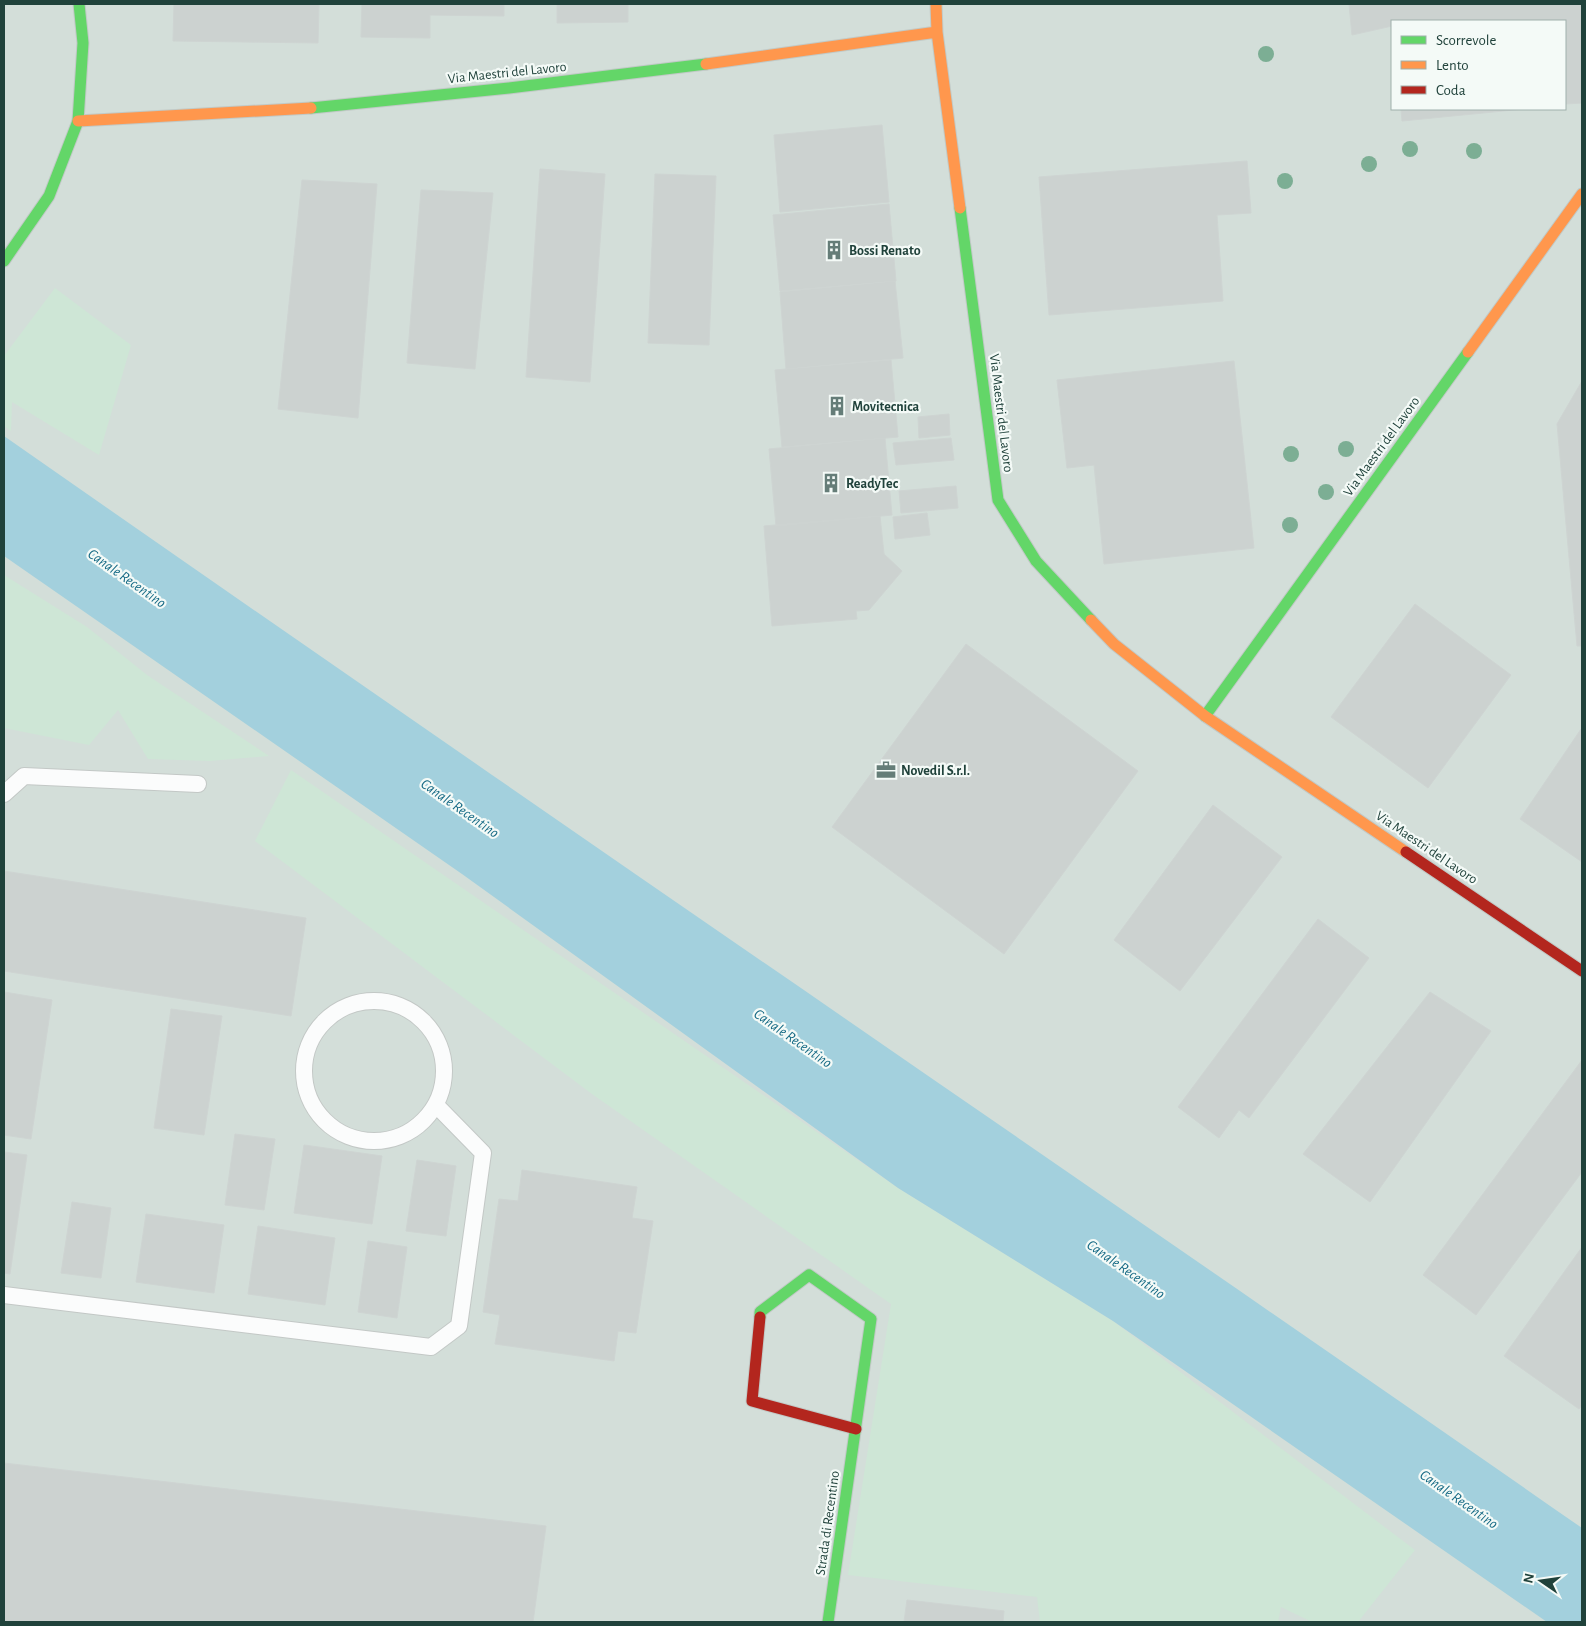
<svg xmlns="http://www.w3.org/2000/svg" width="1586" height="1626" font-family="'Alegreya Sans',sans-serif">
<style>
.built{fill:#d3ded9;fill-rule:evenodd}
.green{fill:#cee6d6}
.water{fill:#a3d0dd}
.building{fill:#ccd2d0;stroke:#ced4d2}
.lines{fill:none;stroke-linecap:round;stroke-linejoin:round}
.lane-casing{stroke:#c3c8c6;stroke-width:18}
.fast-casing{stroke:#c1c9c6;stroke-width:13}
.slow-casing{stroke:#c1c9c6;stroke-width:13}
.jam-casing{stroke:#c1c9c6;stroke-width:13}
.lane{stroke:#fbfcfc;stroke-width:16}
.fast{stroke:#63d668;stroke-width:11}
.slow{stroke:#ff974d;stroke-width:11}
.jam{stroke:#b3261e;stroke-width:11}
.tree{fill:#7cae94}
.labels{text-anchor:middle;stroke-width:4.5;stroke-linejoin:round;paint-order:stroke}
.street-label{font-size:14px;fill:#20423b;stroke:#f4faf7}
.poi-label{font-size:14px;font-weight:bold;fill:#20423b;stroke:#f4faf7;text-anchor:start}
.water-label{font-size:15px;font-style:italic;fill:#146984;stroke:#f4faf7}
</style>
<rect width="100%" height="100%" fill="#e6ebe9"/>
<path class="built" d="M4,4H1582V1622H4ZM1392,21H1565V109H1392Z"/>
<path class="green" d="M55,288L131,345L99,455L12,402L11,431L4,426V356Z
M4,575L87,627L147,675L269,756L210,761L148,759L118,710L89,745L4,728Z
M291,770L898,1188L1113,1321L1415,1550L1358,1622H1312L1281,1607L1278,1622H1040L1037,1597L848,1575L891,1304L592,1094L255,841Z"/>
<path class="water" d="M4,436C528,802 1057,1163 1582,1528V1622H1547L1113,1321L898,1188L462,874L4,556Z"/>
<path class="building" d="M174,4H319L318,43L173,41Z
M362,4H504V16L430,15V38L361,37Z
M557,4H628V22L557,23Z
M1349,4H1582V103L1565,104V21H1392V26L1352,35Z
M1401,109H1523L1402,121Z
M882,125L889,202L780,212L774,135Z
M1247,161L1251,213L1217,215L1223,301L1049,315L1039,177Z
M540,169L605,174L590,382L526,377Z
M655,174L716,176L709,345L648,343Z
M302,180L377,184L358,418L278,409Z
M421,190L493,193L475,369L407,363Z
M889,204L896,281L780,291L773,215Z
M895,281L903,358L786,369L780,292Z
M891,360L898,437L782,447L775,370Z
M1234,361L1254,548L1104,564L1094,465L1067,468L1057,380Z
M1582,381V646H1577L1557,424Z
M949,414L950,435L919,438L918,417Z
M885,438L892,515L776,526L769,449Z
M951,438L954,460L896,465L893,443Z
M956,486L958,508L901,513L899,491Z
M927,513L930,535L895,539L893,517Z
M880,516L884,554L902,571L869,610L856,611L857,619L772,626L764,526Z
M1415,604L1511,675L1428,788L1331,717Z
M966,644L1138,771L1004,954L832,827Z
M1581,729L1582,730V862L1520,819Z
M1213,805L1282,857L1180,991L1114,940Z
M4,871L306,918L291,1016L4,971Z
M1318,919L1369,958L1249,1118L1239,1110L1219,1138L1178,1107Z
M4,992L52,1000L31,1139L4,1135Z
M1430,992L1491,1031L1370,1202L1303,1154Z
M171,1009L222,1016L204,1135L154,1128Z
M1582,1060V1172L1476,1315L1423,1275Z
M235,1134L275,1139L264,1210L225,1205Z
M304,1145L382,1156L372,1224L294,1213Z
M4,1152L27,1155L10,1274L4,1273Z
M417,1160L456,1166L446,1236L406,1231Z
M522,1170L637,1187L632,1218L653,1221L636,1333L618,1331L614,1361L495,1344L500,1315L483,1312L499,1199L518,1201Z
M72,1202L111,1208L101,1278L61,1273Z
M146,1214L224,1225L214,1293L136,1282Z
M258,1226L335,1238L325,1305L248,1294Z
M368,1241L407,1247L397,1318L358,1312Z
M1582,1247V1405L1579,1409L1504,1356Z
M4,1463L546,1526L533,1622H4Z
M907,1600L1004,1611L1003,1622H904Z"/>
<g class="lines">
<defs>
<path id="lane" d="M4,794L24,776L198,784
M304 1071a70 70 0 1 1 140 0a70 70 0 1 1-140 0Z
M4,1295L431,1347L459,1326L483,1153L436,1105"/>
<path id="fast" d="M311,108L509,88L706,64
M960,208L998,500L1036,561L1091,620
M4,261L49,196L78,121L83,43L79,4
M1205,716L1468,352
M760,1317V1312L809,1275L871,1319L828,1622"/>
<path id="slow" d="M936,4L937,32L960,208
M706,64L937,32
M78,121L311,108
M1468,352L1582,194
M1091,620L1114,644L1205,716L1406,852"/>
<path id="jam" d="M1406,852L1582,971
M760,1317L752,1401L856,1429"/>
</defs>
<use href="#lane" class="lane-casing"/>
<use href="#fast" class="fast-casing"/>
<use href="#slow" class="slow-casing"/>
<use href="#jam" class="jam-casing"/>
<use href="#lane" class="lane"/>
<use href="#fast" class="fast"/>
<use href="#slow" class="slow"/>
<use href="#jam" class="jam"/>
</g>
<g class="tree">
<circle cx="1266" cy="54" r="8"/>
<circle cx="1410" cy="149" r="8"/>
<circle cx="1474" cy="151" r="8"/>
<circle cx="1369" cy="164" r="8"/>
<circle cx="1285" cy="181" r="8"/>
<circle cx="1346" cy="449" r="8"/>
<circle cx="1291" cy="454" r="8"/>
<circle cx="1326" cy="492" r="8"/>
<circle cx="1290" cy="525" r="8"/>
</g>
<defs>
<symbol id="building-bare" viewBox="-9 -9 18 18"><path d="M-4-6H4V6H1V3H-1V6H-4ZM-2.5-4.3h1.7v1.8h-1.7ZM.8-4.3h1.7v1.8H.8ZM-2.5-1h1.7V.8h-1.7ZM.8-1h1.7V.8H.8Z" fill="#657d78" stroke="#f4faf7" stroke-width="2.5" paint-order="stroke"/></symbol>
<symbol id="office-bare" viewBox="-9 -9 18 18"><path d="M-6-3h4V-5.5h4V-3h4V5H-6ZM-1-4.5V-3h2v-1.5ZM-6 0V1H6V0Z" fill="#657d78" stroke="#f4faf7" stroke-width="2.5" paint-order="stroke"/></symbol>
</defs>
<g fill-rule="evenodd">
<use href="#building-bare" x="820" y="236" width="28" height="28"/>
<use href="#building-bare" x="823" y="392" width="28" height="28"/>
<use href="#building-bare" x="817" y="469" width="28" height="28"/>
<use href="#office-bare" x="872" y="756" width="28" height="28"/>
</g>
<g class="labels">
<g class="street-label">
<text transform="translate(507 72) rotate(-6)" y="5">Via Maestri del Lavoro</text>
<text transform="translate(1002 413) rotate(83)" y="5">Via Maestri del Lavoro</text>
<text transform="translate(1381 446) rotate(-54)" y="5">Via Maestri del Lavoro</text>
<text transform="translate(1427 847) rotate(34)" y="5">Via Maestri del Lavoro</text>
<text transform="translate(827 1523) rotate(-82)" y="5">Strada di Recentino</text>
</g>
<g class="poi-label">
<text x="849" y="255">Bossi Renato</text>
<text x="852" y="411">Movitecnica</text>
<text x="846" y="488">ReadyTec</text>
<text x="901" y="775">Novedil S.r.l.</text>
</g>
<g class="water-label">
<text transform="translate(127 578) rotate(35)" y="5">Canale Recentino</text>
<text transform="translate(460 808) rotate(35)" y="5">Canale Recentino</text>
<text transform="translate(793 1038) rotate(35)" y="5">Canale Recentino</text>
<text transform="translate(1126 1269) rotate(35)" y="5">Canale Recentino</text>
<text transform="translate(1459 1499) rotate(35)" y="5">Canale Recentino</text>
</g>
</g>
<rect width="1586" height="1626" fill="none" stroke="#20423b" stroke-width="10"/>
<rect x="1391" y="20" width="175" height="90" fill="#f4faf7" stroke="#9fb0ac"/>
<rect x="1401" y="36" width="25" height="8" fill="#63d668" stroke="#9fb0ac"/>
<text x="1436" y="45" font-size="15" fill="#20423b">Scorrevole</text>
<rect x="1401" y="61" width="25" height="8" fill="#ff974d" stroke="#9fb0ac"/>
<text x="1436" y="70" font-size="15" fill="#20423b">Lento</text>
<rect x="1401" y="86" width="25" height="8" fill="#b3261e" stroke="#9fb0ac"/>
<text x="1436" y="95" font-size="15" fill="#20423b">Coda</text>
<g transform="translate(1541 1581) rotate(283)" stroke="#f4faf7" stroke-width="4" paint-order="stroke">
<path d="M0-4L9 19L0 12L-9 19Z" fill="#20423b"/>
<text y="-8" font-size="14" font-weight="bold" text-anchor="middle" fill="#20423b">N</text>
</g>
</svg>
